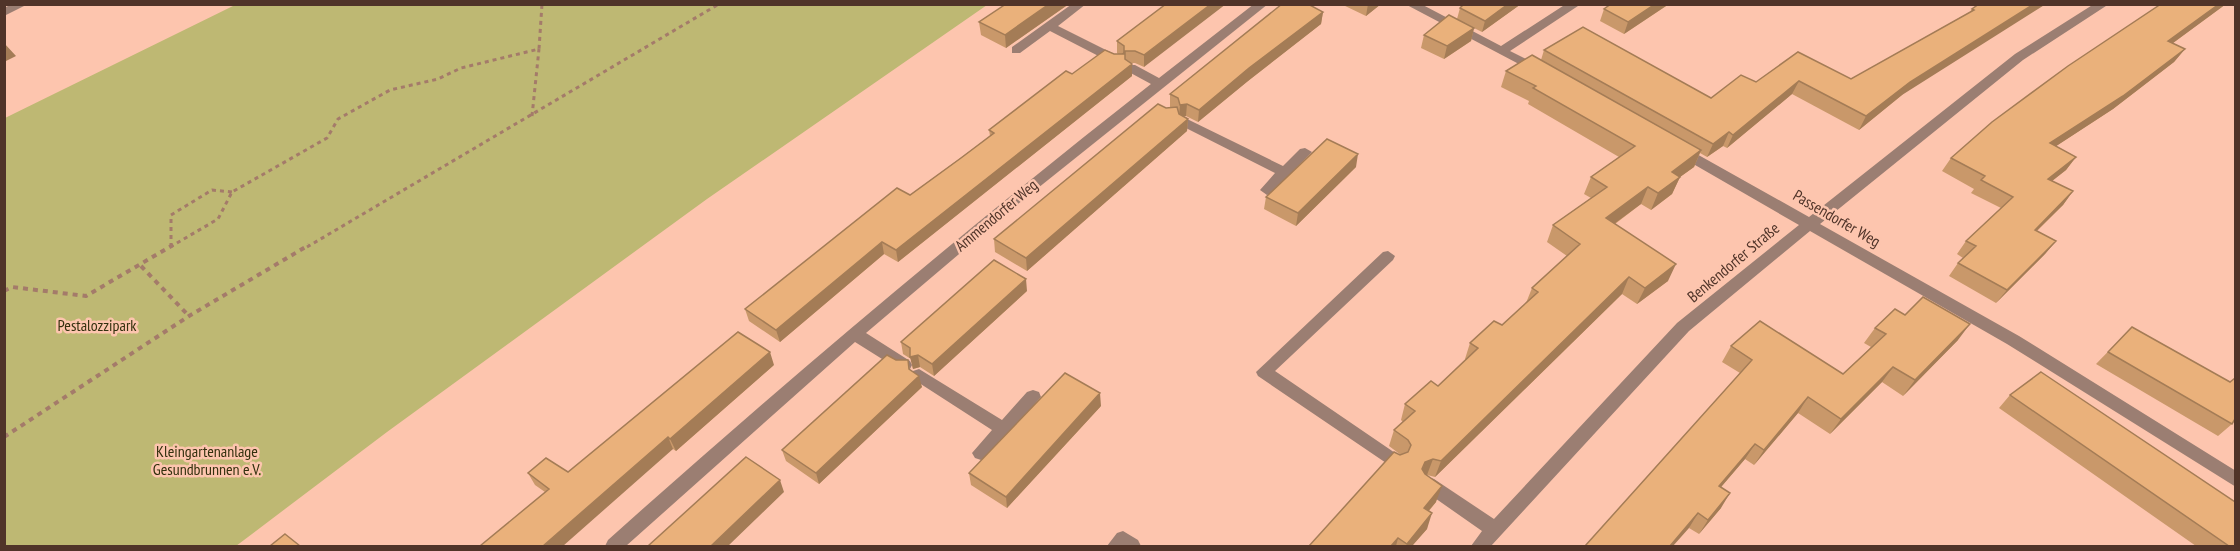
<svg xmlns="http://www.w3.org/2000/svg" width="2240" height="551" font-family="'PT Sans Narrow',sans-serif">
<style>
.green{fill:#beb873}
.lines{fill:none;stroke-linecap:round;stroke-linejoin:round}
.path-far1{stroke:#a47b6a;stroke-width:3;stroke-dasharray:4 4;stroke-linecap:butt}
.path{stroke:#a47b6a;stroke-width:4;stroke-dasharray:5 5;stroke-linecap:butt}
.minor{fill:#9b7e72;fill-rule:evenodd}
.wall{fill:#c9986a}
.shaded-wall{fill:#a47c56}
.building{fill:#eab17b;stroke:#a47c56;stroke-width:1.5}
.labels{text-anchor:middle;stroke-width:5;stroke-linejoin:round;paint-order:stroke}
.street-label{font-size:16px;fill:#503429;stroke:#fdc5ae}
.park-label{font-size:16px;fill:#33300e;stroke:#fdc5ae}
</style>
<rect width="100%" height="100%" fill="#fdc5ae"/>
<path class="green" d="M235,5V4L987,5L707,199L387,432L236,546H5V118Z"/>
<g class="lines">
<path class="path-far1" d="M532,116L539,49
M170,247L218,219L232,192L327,138L338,119L390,90L438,79L461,68L539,49L542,4
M171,247V215L212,190L232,192
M307,247L719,4"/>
<path class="path" d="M141,266L189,316
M4,291L12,287L86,296L173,245
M4,437L189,316L309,245"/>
<path class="minor" d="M12,4H28L4,16V8Z
M1072,4H1086L1058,26L1122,58V64H1114L1050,31L1020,53H1012V47Z
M1254,4H1268L1018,204L866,333L910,361L912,365L910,369H898L855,342L626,546H605L608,540C784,382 965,230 1151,84L1127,71V65H1135L1159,78Z
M1405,4H1421L1501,46L1566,4H1581L1510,51L1544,68L1546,71L1540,75Z
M2094,4H2109L2023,60L1820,224L2019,336L2236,471V487L2007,344L1810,231L1689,331L1491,546H1471L1482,531L1422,489L1419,484L1422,479L1428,477L1434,479L1494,519L1677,323L1799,225L1676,154L1674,151L1676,148H1686L1809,217L2015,54Z
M1185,118L1283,166L1300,149L1305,148L1312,152L1272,193L1267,195L1260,190L1275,173L1180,125L1178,122L1180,119Z
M1388,251L1395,256L1393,260L1275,371L1401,457L1404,462L1401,467L1395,469L1258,376L1256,372L1383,252Z
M919,369L1002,420L1027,392L1033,390L1039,392L1041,397L987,458L981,460L975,458L972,453L992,430L913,379L911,375L913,371Z
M1123,531L1138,540L1141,546H1107L1117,533Z"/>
</g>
<path class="wall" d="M1066,4V6L1006,48L981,35L979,22Z
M1166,4L1144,67L1135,63H1130L1132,76L898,262L884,254L780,342L749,321L745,309L910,195L990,136L989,130L1072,74L1114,54H1118L1117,53V41Z
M1341,4H1381L1366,16Z
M1463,4H1521L1482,32L1474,28L1471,41L1444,59L1421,48L1424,35L1457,19L1460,8Z
M1669,4L1624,34L1600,21L1604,9Z
M1979,4L1902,95L1859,130L1792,94L1727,148L1723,146L1707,157L1700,153L1694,167L1680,177L1672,194L1651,210L1641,204L1615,224L1668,281L1637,304L1622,294L1435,477L1427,475L1436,502L1429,511L1427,529L1412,546H1309L1401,455L1389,446L1394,430L1403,422L1401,420L1405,404L1438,386L1466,360L1465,359L1470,343L1502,325L1526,303L1532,288L1567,256L1547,242L1553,225L1591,198L1584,194L1591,177L1619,157L1528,104L1529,101L1501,87L1506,71L1541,60L1544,50L1711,98L1756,82L1851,79L1970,12L1972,9Z
M2161,4H2226L2173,43L2185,49L2174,62L2113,109L2056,146L2076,157L2066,170L2052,181L2073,191L2063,205L2037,231L2056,241L2045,254L1996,303L1949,276L1958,263L1963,258L1957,254L1966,241L2001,208L1971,193L1974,189L1942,171L1951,158Z
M1323,12L1321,24L1248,81L1198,122L1186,116H1183L1188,119L1187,131L1027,271L995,252L994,239L1166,108H1172L1170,107V94Z
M1356,167L1296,226L1264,209L1266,197Z
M1027,291L934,376L920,367L913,369L911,359L903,354L901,342Z
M1905,315L1958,340L1903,396L1882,382L1830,434L1798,413L1754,465L1745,459L1721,487V508L1699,534L1689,528L1740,373L1722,362L1731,346L1843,374L1871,347L1864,343L1875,328Z
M2132,327L2232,424L2218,436L2096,364Z
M896,360H908L910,370L922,387L819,484L786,461L782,450Z
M774,365L676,451L673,449L545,492L535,485L528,473L568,472Z
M2010,395L2235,546H2196L1999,408Z
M1101,406L1007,508L971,485L969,473Z"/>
<path class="shaded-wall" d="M1049,4H1066V6L1006,48L1005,35Z
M1211,4H1226L1144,67V55Z
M1368,4H1381L1366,16Z
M1508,4H1521L1482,32L1485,21Z
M1655,4H1669L1624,34L1628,22Z
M2034,4H2046L1902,95L1859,130L1866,116L1910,82Z
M2219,4H2226L2158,54L2168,41Z
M1323,12L1321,24L1248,81L1198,122L1199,110L1249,68Z
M1474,28L1471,41L1444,59L1447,46Z
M4,43L16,56L4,62Z
M2185,49L2174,62L2113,109L2041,156L2050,143Z
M1125,51V63L1132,64V76L898,262L896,250Z
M1799,81L1792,94L1727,148L1733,135Z
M1187,104L1186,116L1179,117L1180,105Z
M1188,119L1187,131L1027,271L1026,258Z
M1729,132L1723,146L1707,157L1713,144Z
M1701,150L1694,167L1680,177L1672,194L1651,210L1658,193L1672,172Z
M1358,154L1356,167L1296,226L1298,213Z
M2076,157L2066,170L2038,192L2048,179Z
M1648,187L1641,204L1599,235L1606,218Z
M2073,191L2063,205L2024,243L2035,230Z
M2056,241L2045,254L1996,303L2007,290Z
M882,242L884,254L780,342L776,330Z
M1676,264L1668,281L1637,304L1645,288Z
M1629,277L1622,294L1435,477L1441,461Z
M1026,279L1027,291L934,376L932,364Z
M1970,324L1958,340L1903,396L1915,380Z
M770,352L774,365L676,451L670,439Z
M918,355L920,367L913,369L910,357Z
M1893,367L1882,382L1830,434L1841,419Z
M919,376L922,387L819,484L816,473Z
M1100,393L1101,406L1007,508L1006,497Z
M1808,397L1798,413L1754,465L1764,450Z
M668,437L673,449L563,546H543Z
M1755,444L1745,459L1710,500L1719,486Z
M1433,459L1427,475L1420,478L1417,485L1425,462Z
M780,480L784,492L728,546H711Z
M1442,486L1436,502L1418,523L1424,508Z
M1730,493L1721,508L1699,534L1708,520Z
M1432,513L1427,529L1412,546H1406L1407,544Z
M1698,513L1689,528L1673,546H1670Z
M1398,538L1396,546H1391Z"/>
<path class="building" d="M1006,4H1049L1005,35L979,22Z
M1166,4H1211L1144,55L1135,51H1125V59L1132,64L896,250L882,242L776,330L745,309L897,188L910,195L961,158L994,133L989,130L1066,71L1072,74L1105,50L1114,54H1124V46L1117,41Z
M1282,4H1308L1323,12L1249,68L1199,110L1187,104L1180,105L1178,98L1170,94Z
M1464,4H1508L1485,21L1460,8Z
M1611,4H1655L1628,22L1604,9Z
M1979,4H2034L1910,82L1866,116L1799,81L1733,135L1729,132L1713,144L1544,50L1583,27L1711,98L1741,75L1756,82L1798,52L1851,79L1974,10L1972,9Z
M2161,4H2219L2168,41L2185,49L2123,96L2050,143L2076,157L2048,179L2073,191L2035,230L2056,241L2007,290L1958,263L1976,246L1966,241L2013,197L1981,180L1985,176L1951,158L1992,122L2068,66Z
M1449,15L1474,28L1447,46L1424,35Z
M1532,55L1701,150L1672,172L1680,177L1658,193L1648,187L1606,218L1676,264L1645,288L1629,277L1441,461L1433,459L1425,462L1422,469L1425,474L1442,486L1424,508L1432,513L1407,544L1398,538L1391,546H1309L1394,452L1400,455L1408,452L1411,445L1408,440L1394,430L1415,411L1405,404L1431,381L1438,386L1478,348L1470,343L1494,321L1502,325L1538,292L1532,288L1580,244L1553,225L1607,187L1591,177L1635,146L1533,88L1536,86L1506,71Z
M1158,104L1166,108L1177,107L1179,114L1188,119L1026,258L994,239Z
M1327,139L1358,154L1298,213L1266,197Z
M994,260L1026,279L932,364L918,355L910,357V348L901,342Z
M1923,297L1970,324L1915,380L1893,367L1841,419L1808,397L1764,450L1755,444L1719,486L1730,493L1708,520L1698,513L1670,546H1585L1752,360L1731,346L1760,321L1843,374L1886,334L1875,328L1895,309L1905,315Z
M2132,327L2230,382L2235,378V419L2232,424L2108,352Z
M738,332L770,352L670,439L668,437L543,546H480L549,489L528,473L546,458L568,472Z
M887,355L896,360H908L909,369L919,376L816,473L782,450Z
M2041,372L2235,502V546H2229L2010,395Z
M1065,373L1100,393L1006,497L969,473Z
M746,457L780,480L711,546H648Z
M285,534L300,546H270Z"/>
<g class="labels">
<g class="street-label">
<text transform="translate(996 215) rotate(-40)" y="6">Ammendorfer Weg</text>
<text transform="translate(1837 218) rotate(30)" y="6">Passendorfer Weg</text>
<text transform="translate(1733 262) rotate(-40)" y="6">Benkendorfer Straße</text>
</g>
<g class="park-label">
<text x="97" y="331">Pestalozzipark</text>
<text x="207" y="457">Kleingartenanlage<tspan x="207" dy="18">Gesundbrunnen e.V.</tspan></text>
</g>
</g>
<rect width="2240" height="551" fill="none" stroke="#503429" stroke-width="12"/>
</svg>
